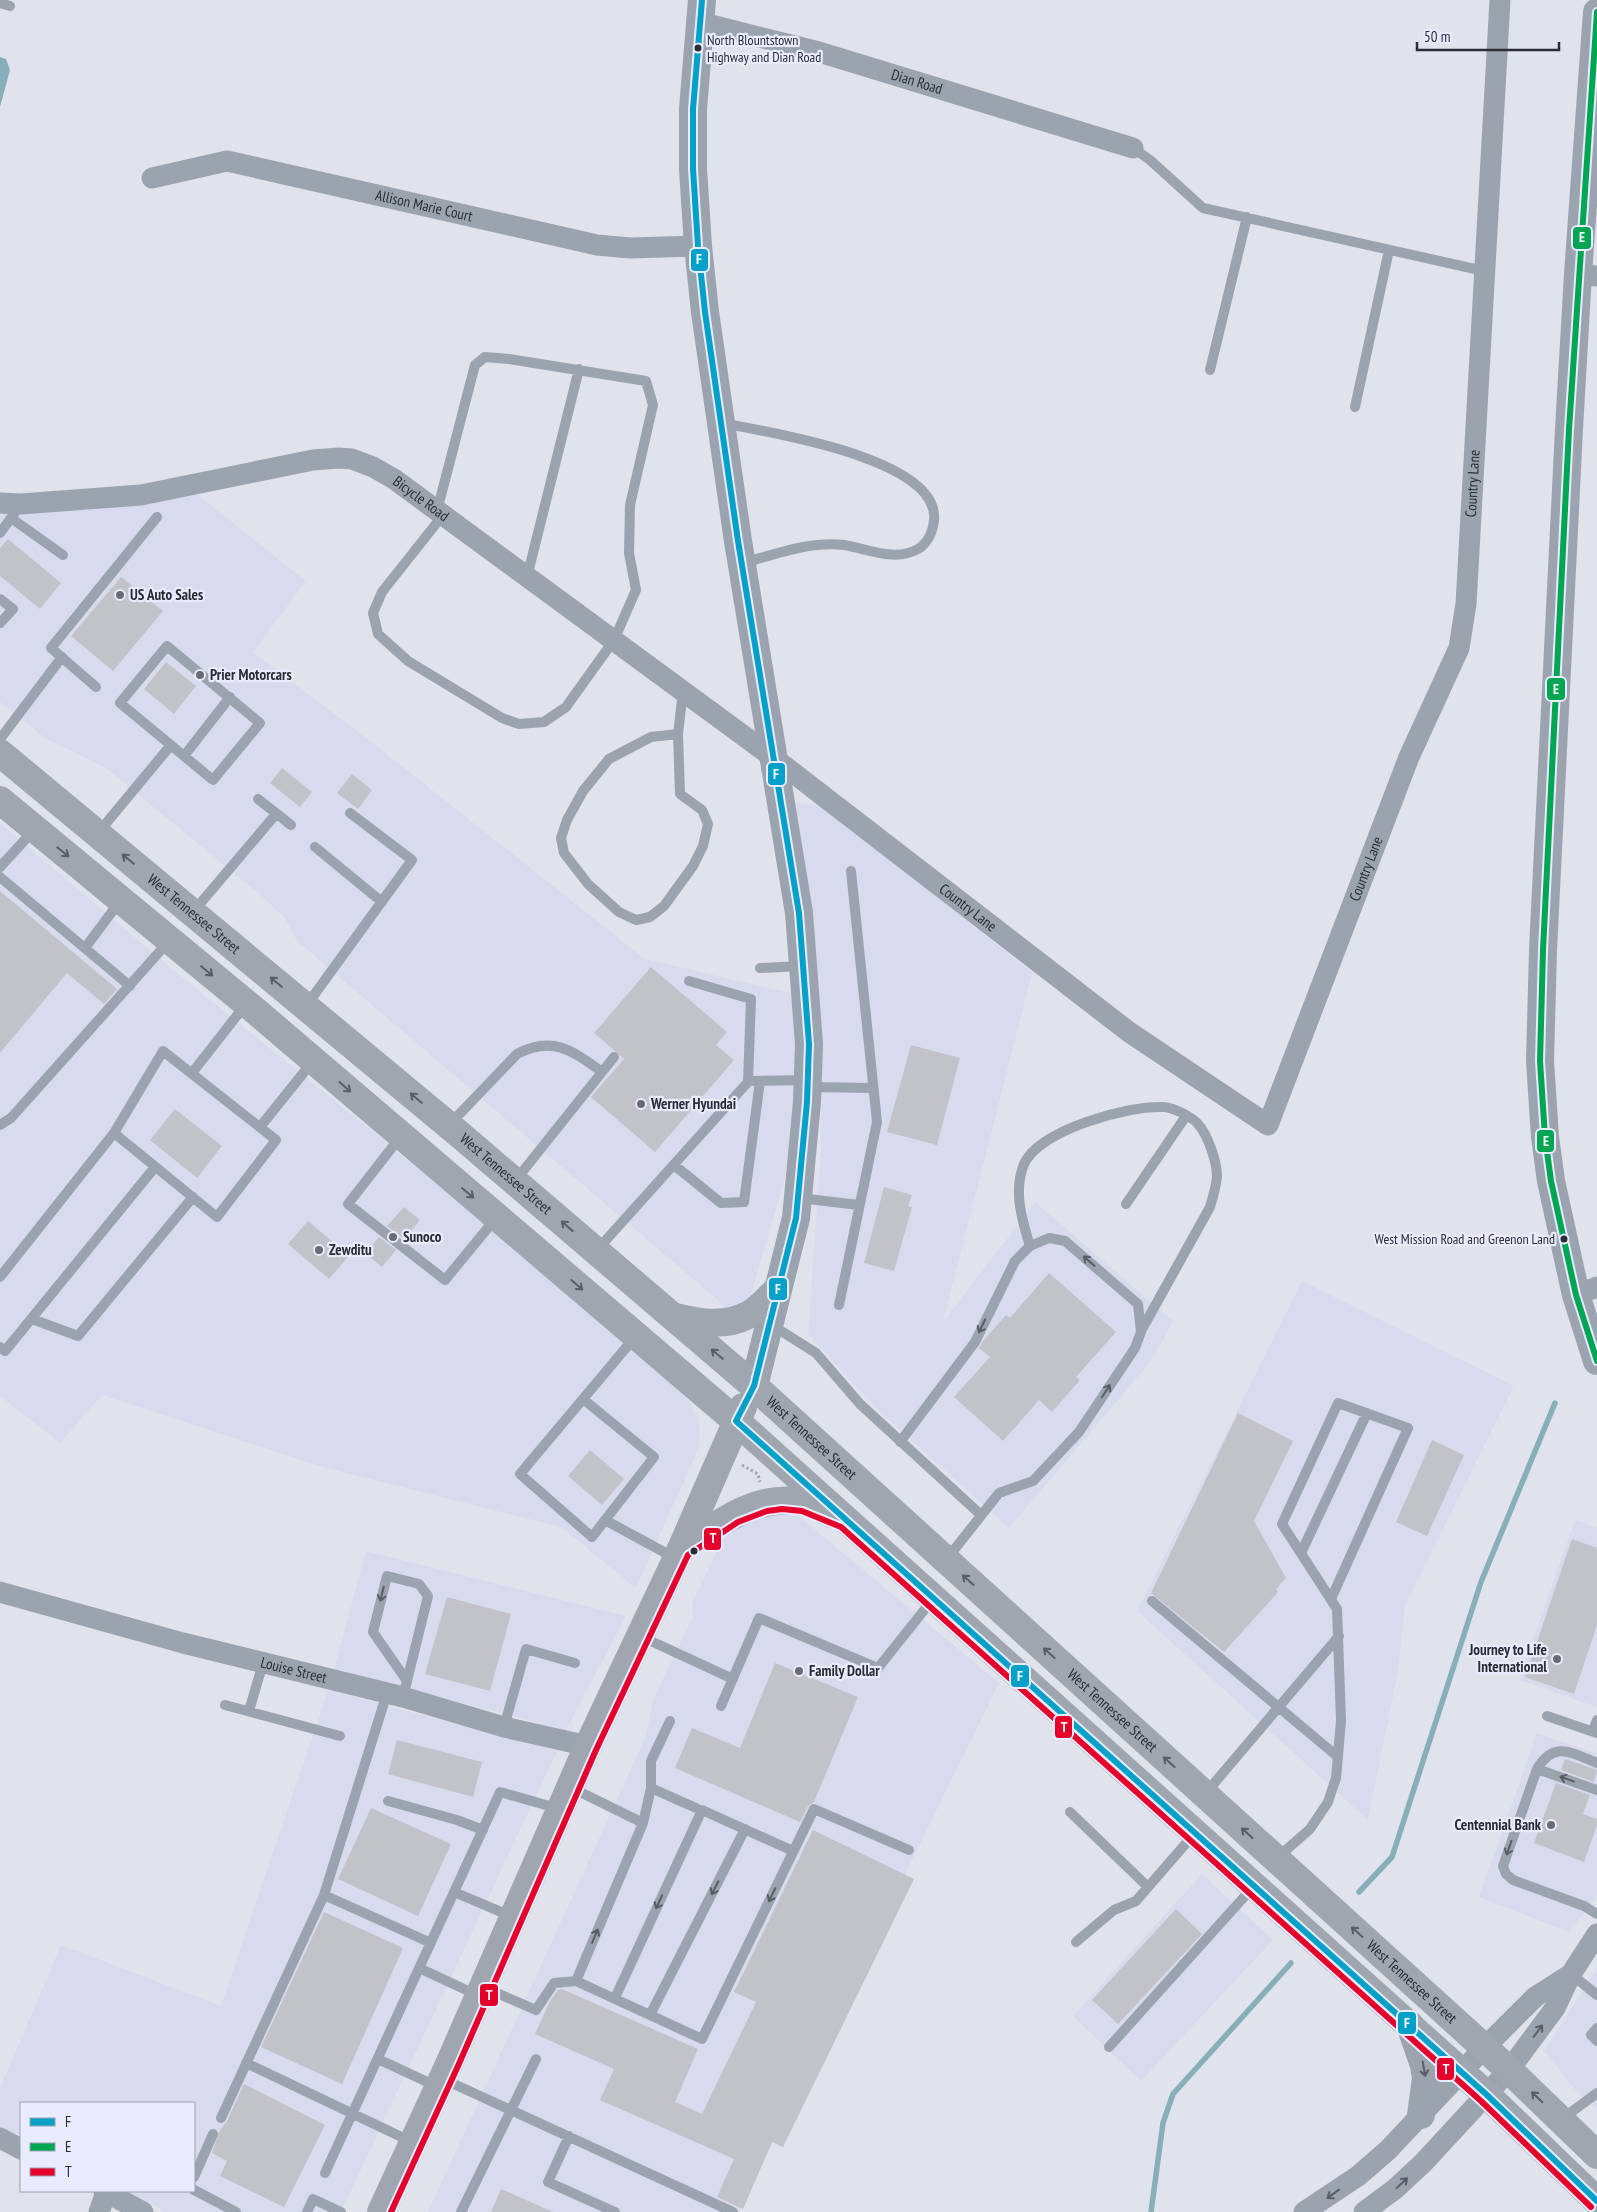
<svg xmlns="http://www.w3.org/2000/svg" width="1597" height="2212" font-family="'PT Sans Narrow',sans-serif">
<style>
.built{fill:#d8dbee}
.water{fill:#87afba}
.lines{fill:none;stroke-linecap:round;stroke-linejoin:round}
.stream{stroke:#87afba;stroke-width:5.5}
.building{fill:#c2c2c9}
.path{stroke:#a2a7b0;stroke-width:3;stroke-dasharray:2.5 2.5;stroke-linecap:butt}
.lane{stroke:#9ba4ae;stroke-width:10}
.street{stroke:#9ba4ae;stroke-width:21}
.secondary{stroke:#9aa3ae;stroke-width:28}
.primary{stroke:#9fa6b0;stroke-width:28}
.bus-1-casing{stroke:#e8ecfe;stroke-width:10}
.bus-2-casing{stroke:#e8ecfe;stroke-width:10}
.bus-3-casing{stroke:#e8ecfe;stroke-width:10}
.bus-1{stroke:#03a1c9;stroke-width:6}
.bus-2{stroke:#00a651;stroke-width:6}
.bus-3{stroke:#e4002b;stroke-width:6}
.oneway{stroke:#595d66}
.oneway2{stroke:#585d65}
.oneway3{stroke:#575c65}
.bus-dot{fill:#2b2d34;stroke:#e8ecfe;stroke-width:2}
.poi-dot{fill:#6a6c74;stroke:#e8ecfe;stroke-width:2}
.labels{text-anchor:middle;stroke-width:4.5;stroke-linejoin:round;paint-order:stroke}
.bus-label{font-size:14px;fill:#2b2d34;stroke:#e8ecfe;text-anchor:start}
.street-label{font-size:15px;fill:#2b2d34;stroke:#e8ecfe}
.poi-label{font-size:15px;font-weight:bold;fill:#2b2d34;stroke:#e8ecfe;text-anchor:start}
.line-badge{stroke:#e8ecfe;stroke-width:2}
.badge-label{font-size:14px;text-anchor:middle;font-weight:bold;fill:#fff}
</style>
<rect width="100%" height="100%" fill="#e0e2ec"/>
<path class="built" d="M194,492L306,581L253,652L374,744L645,959L794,994L796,1063L790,1146L784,1181L750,1298L725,1311L718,1300L297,941L285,918L258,893L106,768L45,738L0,702V510H85L136,504Z
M796,803L824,806L1032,973L943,1322L1035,1202L1173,1321L1151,1361L1009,1528L878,1410L808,1334L821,1151L822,1035L807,881Z
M0,823L178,974L524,1254L605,1329L685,1396L698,1418L700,1431L698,1450L636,1588L561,1527L323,1467L102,1395L60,1443L0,1396Z
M1302,1281L1514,1386L1405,1606L1398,1672L1368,1820L1137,1611Z
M768,1514H791L801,1518L999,1683L739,2212H428L646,1736L653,1700L693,1616L692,1603L721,1542L736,1527Z
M1575,1520L1597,1528V1707L1519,1680Z
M366,1551L626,1616L566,1730L334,1669Z
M328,1690L557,1751L341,2212H166L127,2191H194V2103H21V2136L0,2126V2088L61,1945L221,2006Z
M1537,1733L1597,1754V1896L1569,1932L1479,1897Z
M1202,1874L1273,1940L1141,2081L1073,2016Z
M1597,1968V2110L1577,2092L1544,2051Z"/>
<path class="water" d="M0,57L6,59L10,70L0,107Z"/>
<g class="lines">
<path class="stream" d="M1359,1892L1392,1857L1481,1582L1555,1403
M1151,2212L1163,2123L1173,2094L1291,1963"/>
</g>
<path class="building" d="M8,539L61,583L40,609L0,576V548Z
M121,577L163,611L113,671L71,636Z
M166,662L196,686L174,714L144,689Z
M282,768L312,792L300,807L270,783Z
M352,774L372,790L358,809L337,793Z
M0,891L117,989L104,1004L67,973L0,1053Z
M651,967L727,1032L716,1045L734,1060L655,1152L591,1097L624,1059L594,1033Z
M911,1045L960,1058L937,1145L887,1132Z
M175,1109L222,1146L197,1178L150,1140Z
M884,1187L912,1195L908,1206L912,1207L894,1271L864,1263Z
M404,1207L420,1220L404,1239L387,1226Z
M308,1221L349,1256L329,1279L288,1244Z
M379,1237L396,1250L382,1267L365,1253Z
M1049,1273L1116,1332L1076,1377L1080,1380L1052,1412L1039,1400L1003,1441L954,1397L990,1357L979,1348L983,1341L1006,1315L1010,1318Z
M1238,1413L1293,1441L1254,1521L1286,1578L1276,1589L1278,1592L1224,1652L1151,1593Z
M1432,1440L1464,1455L1427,1536L1396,1522Z
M590,1450L624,1479L602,1505L568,1476Z
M1572,1539L1597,1548V1625L1574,1694L1525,1677Z
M447,1597L511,1614L490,1691L425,1674Z
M775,1663L858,1697L814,1802L808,1806L800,1822L675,1768L692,1728L740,1748Z
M397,1740L482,1762L473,1797L388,1774Z
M1565,1759L1597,1770L1594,1782L1561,1770Z
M1556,1783L1590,1795L1583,1814L1597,1819V1825L1584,1862L1534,1843Z
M371,1808L451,1844L418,1916L338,1879Z
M813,1830L914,1879L783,2147L772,2142L743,2209L717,2197L734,2159L600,2100L614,2069L535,2034L549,2003L558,1990L562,1989L698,2049L675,2102L702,2114L756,2002L734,1992Z
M1176,1909L1202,1934L1118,2024L1092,2000Z
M324,1912L403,1948L342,2084L261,2047Z
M244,2084L325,2125L284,2207L220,2176L227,2161L212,2153L219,2132L227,2121Z
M501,2189L553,2212H491Z"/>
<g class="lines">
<path class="path" d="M742,1465L758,1474L760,1482"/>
<path class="lane" d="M0,3L10,6
M1133,148L1150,160L1203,208L1484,271
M1210,370L1247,217
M1355,407L1389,250
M722,423C767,432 940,458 934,520C933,531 928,543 918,549C895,562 868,549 844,545C810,541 776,554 743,563
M437,511L475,365L485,357L509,359L646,381L653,405L630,505L629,553L636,590L614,640L566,707L544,722L519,724L502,718L408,661L378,634L373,613L382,592L443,515
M11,518L63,555
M0,533L14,514
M527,577L579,369
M0,599L13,609L0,623
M167,646L260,723L213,780L120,703Z
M96,687L51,648L157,517
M678,734L651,737L609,759L583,791L567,820L561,838L564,853L588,884L619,912L636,920L650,917L664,906L693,866L703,846L708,824L702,810L680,794L678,734L683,691
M0,739L62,657
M184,756L230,697
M258,799L291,825
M98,833L171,745
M315,847L382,902
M0,867L34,830
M0,877L130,986
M193,912L276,814
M85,948L120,901
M760,968L801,966
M306,1006L412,860L350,813
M192,1073L246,1004
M753,1081L806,1080
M808,1087L873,1088
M450,1124L517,1054C553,1035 573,1051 602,1072
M0,1125L11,1118L170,940
M260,1127L313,1061
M401,1136L348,1204L445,1280L496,1218
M674,1165L721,1203L744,1202L760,1081
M515,1181L614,1057
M799,1198L859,1205
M1126,1204L1186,1116
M1030,1246C1022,1220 1013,1191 1024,1164C1039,1130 1129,1105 1164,1107C1174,1108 1191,1116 1198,1124C1208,1135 1217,1162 1217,1177C1216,1187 1213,1197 1210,1207L1141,1331
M597,1250L748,1082L751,999L689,981
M0,1277L114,1133L163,1051L276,1140L217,1217L114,1133
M839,1305L877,1122L851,871
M32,1319L78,1336L193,1197
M770,1324L816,1353L860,1404L981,1515
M0,1347L5,1351L155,1167
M583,1399L654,1457L592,1537L520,1474L635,1337
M900,1442L975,1342L1015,1261L1030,1246L1049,1238L1065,1241L1138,1304L1141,1332L1135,1348L1079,1432L1033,1481L999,1493L946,1560
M605,1520L675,1558
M1301,1553L1367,1413
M1152,1601L1338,1757
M640,1636L733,1679
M403,1697L428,1596L419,1584L387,1576L373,1632L407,1681
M225,1705L340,1736
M721,1706L759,1618L878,1668L933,1599
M249,1711L263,1663
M1547,1716L1597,1733
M504,1727L526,1649L575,1663
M1593,1731L1597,1720
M1597,1763C1572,1753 1554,1740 1537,1769L1503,1866L1506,1874L1513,1880L1584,1906L1597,1914
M1537,1769L1597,1790
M570,1787L643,1823
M651,1788L696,1808
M1205,1794L1339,1636
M388,1801L457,1820L483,1830
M1070,1812L1148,1887
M1277,1858L1310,1829L1328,1802L1336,1778L1341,1721L1337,1609L1282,1524L1338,1403L1408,1428L1331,1599
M454,1892L513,1917
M324,1895L431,1943
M1076,1942L1114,1910L1136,1901L1195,1833
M419,1968L477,1995
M1571,1974L1597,1995
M576,1981L643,1823L651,1788V1761L670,1721
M483,1987L536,2010L554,1983L576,1981L702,2039L814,1809L909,1850
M615,1998L702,1810L793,1851
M650,2015L745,1829
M1597,2028L1591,2035L1597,2041
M1109,2047L1254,1886
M378,2059L438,2087
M246,2063L412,2142
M443,2079L733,2212
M221,2118L324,1895L387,1693
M1562,2119L1597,2093
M569,2136L548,2182L615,2212
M325,2173L500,1792L560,1809
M194,2177L213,2134
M194,2190L236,2212
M307,2212L313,2199L341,2212
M461,2212L536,2059"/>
<g class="street">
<path id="s1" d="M699,22L819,52L1133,148"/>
<path id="s2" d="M152,178L227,161L597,245L630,248L698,246"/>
<path d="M1578,274L1597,276"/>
<path id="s3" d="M0,503L21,504L141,495L313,460L339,458L352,459L373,467L394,479L774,758L1129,1032L1268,1125L1409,757L1459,648L1466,604L1500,0"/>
<path d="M1576,1295L1597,1287"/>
<path id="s4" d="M0,1592L183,1643L403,1697L504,1727L588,1746"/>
<path d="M0,2138L21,2149"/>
<path d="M104,2191L143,2212"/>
<path d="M99,2212L106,2192"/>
<path d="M1304,2212L1358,2176L1388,2150L1484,2048L1535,1997L1571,1974"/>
<path d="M1364,2212L1395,2189L1423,2163L1509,2070L1555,2008L1571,1974L1597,1934"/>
</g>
<path class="secondary" d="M702,0L693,109V169L698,246L705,312L738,541L799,913L809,1044L807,1102L796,1218L754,1386
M1597,12L1578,274L1569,429L1543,950L1540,1061L1545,1137L1551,1181L1576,1295L1597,1361
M1410,2025L1424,2065L1426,2078L1421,2115"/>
<g class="primary">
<path id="s5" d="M0,753L459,1134L754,1386L1509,2070L1597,2155"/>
<path d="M0,800L252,1008L736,1421L1487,2095L1597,2201"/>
<path d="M676,1317C700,1323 725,1327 748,1315C759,1310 769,1297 778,1289"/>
<path d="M681,1549C718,1524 756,1493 803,1502C813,1504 823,1510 832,1514"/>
<path d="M381,2212L450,2062L588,1746L681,1549L743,1407"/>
</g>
<defs>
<path id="bus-1" d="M702,0L693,109V169L698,246L705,312L738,541L799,913L809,1044L807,1102L796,1218L754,1386L736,1421L1487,2095L1597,2201"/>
<path id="bus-2" d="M1597,12L1569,429L1543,950L1540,1061L1545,1137L1551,1181L1576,1295L1597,1361"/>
<path id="bus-3" d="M391,2212L458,2066L596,1750L688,1555L738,1522L767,1511L782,1509L802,1511L841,1527L1481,2101L1591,2207"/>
</defs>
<use href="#bus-1" class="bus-1-casing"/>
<use href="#bus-2" class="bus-2-casing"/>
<use href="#bus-3" class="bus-3-casing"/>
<use href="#bus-1" class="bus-1"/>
<use href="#bus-2" class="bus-2"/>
<use href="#bus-3" class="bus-3"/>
</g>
<defs><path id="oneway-shaft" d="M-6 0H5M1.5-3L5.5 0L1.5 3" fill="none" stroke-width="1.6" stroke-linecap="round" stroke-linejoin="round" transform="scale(1.25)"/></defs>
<g class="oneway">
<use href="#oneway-shaft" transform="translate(63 852) rotate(39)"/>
<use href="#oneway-shaft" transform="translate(128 859) rotate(-140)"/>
<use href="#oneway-shaft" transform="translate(207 971) rotate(40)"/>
<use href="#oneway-shaft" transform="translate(276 982) rotate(-140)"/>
<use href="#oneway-shaft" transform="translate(345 1087) rotate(41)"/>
<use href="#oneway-shaft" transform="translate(416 1098) rotate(-140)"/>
<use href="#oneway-shaft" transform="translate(468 1193) rotate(40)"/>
<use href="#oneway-shaft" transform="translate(567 1226) rotate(-139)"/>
<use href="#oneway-shaft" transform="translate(577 1285) rotate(41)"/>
<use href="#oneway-shaft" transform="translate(717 1354) rotate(-140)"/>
<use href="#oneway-shaft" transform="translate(968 1580) rotate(-138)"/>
<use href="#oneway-shaft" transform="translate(1049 1653) rotate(-138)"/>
<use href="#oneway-shaft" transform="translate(1169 1762) rotate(-138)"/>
<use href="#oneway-shaft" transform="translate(1247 1833) rotate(-138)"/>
<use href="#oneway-shaft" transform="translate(1357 1932) rotate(-138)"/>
<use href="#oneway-shaft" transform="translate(1537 2097) rotate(-136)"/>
</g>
<g class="oneway2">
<use href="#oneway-shaft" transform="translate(1089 1261) rotate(-139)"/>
<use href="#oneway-shaft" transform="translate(982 1326) rotate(116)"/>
<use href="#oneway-shaft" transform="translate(1106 1391) rotate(-56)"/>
<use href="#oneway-shaft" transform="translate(382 1594) rotate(103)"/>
<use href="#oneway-shaft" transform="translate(1567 1779) rotate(-160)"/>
<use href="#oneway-shaft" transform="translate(1509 1848) rotate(109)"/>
<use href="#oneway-shaft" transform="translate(715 1888) rotate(117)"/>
<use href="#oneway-shaft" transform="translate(772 1895) rotate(116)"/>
<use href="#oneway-shaft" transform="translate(659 1902) rotate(115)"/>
<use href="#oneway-shaft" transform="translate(595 1936) rotate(-67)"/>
<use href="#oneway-shaft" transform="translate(1538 2031) rotate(-53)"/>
<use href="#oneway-shaft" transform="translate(1402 2183) rotate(-43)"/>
<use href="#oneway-shaft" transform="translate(1333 2194) rotate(144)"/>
</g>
<use class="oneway3" href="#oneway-shaft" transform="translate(1424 2069) rotate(80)"/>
<g class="bus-dot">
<circle cx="698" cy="48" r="4.5"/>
<circle cx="1564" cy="1239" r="4.5"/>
<circle cx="694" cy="1551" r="4.5"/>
</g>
<g class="poi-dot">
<circle cx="120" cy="595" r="5"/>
<circle cx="200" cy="675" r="5"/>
<circle cx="641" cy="1104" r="5"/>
<circle cx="393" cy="1237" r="5"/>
<circle cx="319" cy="1250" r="5"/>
<circle cx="1557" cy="1659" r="5"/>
<circle cx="799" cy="1671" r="5"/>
<circle cx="1551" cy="1825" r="5"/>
</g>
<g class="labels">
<g class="bus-label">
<text x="707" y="45">North Blountstown<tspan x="707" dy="17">Highway and Dian Road</tspan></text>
<text x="1555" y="1244" text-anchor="end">West Mission Road and Greenon Land</text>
</g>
<g class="street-label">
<text dy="5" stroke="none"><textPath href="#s1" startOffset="226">Dian Road</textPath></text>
<text dy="5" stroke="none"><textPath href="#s2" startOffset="279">Allison Marie Court</textPath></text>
<text dy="5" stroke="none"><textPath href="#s3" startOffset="2169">Country Lane</textPath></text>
<text dy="5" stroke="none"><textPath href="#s3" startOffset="436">Bicycle Road</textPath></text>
<text dy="5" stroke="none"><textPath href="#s3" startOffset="1764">Country Lane</textPath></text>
<text dy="5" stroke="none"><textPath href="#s3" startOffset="1119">Country Lane</textPath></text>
<text dy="5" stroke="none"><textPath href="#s5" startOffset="252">West Tennessee Street</textPath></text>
<text dy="5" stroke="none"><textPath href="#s5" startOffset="658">West Tennessee Street</textPath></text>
<text dy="5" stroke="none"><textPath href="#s5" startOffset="1062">West Tennessee Street</textPath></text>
<text dy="5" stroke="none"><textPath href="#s4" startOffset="304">Louise Street</textPath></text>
<text dy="5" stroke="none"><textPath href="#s5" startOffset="1468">West Tennessee Street</textPath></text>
<text dy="5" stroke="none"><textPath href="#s5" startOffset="1872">West Tennessee Street</textPath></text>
</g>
<g class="poi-label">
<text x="130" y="600">US Auto Sales</text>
<text x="210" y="680">Prier Motorcars</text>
<text x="651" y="1109">Werner Hyundai</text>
<text x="403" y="1242">Sunoco</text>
<text x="329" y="1255">Zewditu</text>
<text x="1547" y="1655" text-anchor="end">Journey to Life<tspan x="1547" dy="17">International</tspan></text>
<text x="809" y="1676">Family Dollar</text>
<text x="1541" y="1830" text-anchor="end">Centennial Bank</text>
</g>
</g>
<g class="line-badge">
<rect x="1572" y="226" width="20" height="24" rx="5" fill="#00a651"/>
<rect x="690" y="248" width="19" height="24" rx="5" fill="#03a1c9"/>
<rect x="1546" y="677" width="20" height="24" rx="5" fill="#00a651"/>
<rect x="767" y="762" width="19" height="24" rx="5" fill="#03a1c9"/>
<rect x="1536" y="1129" width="19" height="24" rx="5" fill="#00a651"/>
<rect x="768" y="1277" width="20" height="24" rx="5" fill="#03a1c9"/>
<rect x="703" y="1527" width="19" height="24" rx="5" fill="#e4002b"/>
<rect x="1010" y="1664" width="20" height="24" rx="5" fill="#03a1c9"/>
<rect x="1054" y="1715" width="19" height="24" rx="5" fill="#e4002b"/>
<rect x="479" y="1983" width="20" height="24" rx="5" fill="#e4002b"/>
<rect x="1397" y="2011" width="20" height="24" rx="5" fill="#03a1c9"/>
<rect x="1436" y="2057" width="19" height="24" rx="5" fill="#e4002b"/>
</g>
<g class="badge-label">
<text x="1582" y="242">E</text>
<text x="699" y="264">F</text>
<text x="1556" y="694">E</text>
<text x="776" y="779">F</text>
<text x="1546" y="1146">E</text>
<text x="778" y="1294">F</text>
<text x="713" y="1543">T</text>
<text x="1020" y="1681">F</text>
<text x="1064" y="1732">T</text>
<text x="489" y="2000">T</text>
<text x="1407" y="2028">F</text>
<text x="1446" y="2074">T</text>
</g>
<rect x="20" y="2102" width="175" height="90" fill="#e8ecfe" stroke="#9ca0ad"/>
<rect x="30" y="2118" width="25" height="8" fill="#03a1c9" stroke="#9ca0ad"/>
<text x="65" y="2127" font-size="15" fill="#2b2d34">F</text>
<rect x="30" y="2143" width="25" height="8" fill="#00a651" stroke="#9ca0ad"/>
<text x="65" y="2152" font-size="15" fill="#2b2d34">E</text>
<rect x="30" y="2168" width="25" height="8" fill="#e4002b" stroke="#9ca0ad"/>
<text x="65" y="2177" font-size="15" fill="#2b2d34">T</text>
<path d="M1417 42v8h142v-8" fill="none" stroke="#2b2d34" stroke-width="2.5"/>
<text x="1424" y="42" font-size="15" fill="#2b2d34" stroke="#e8ecfe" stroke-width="4" paint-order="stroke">50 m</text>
</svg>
